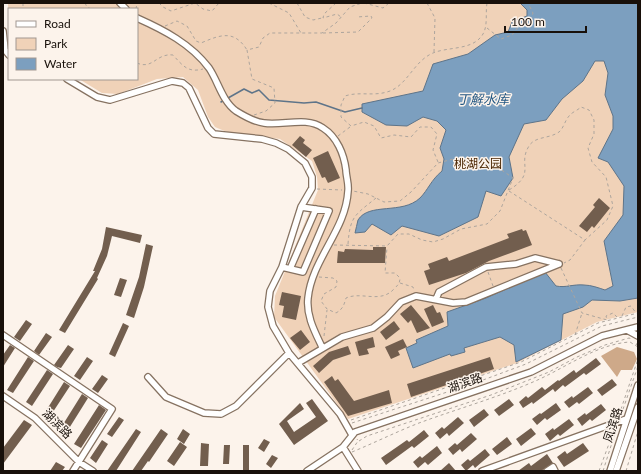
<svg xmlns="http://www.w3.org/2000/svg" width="641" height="474" font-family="Lato,'Noto Sans SC',sans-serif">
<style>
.green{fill:#f0d2b8}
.forest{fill:#cea989}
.water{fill:#7c9fbf;stroke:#5e7489}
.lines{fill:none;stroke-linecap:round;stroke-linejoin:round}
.stream{stroke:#5e7489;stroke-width:1.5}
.building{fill:#725e4e}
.minor-casing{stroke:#867261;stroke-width:8}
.path{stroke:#ada59d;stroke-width:1;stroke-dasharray:3 3;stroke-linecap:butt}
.minor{stroke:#fff;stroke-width:5.5}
.labels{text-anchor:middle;stroke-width:3;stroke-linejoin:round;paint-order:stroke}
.park-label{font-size:12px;fill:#492500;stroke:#fcf3eb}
.street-label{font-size:12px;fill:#18100a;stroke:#fcf3eb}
.water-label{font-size:13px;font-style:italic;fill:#225682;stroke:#fcf3eb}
</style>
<rect width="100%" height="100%" fill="#fcf3eb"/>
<path class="green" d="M8,3H638V312L597,322L517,363L348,419L274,317L275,296L318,190L317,177L312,161L280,139L227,132L215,127L208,117L198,90L183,77L157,79L118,94L102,93L79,79H137V9H9V41Z"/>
<path class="forest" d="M617,347L634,352L637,359L632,370H621L617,377L601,356Z"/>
<path class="water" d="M520,3H638V298L620,301L592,300L583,307L563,314L561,340L516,362L514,345L500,337L464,348L465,352L451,356L450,354L413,368L406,348L417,343L416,340L448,326L447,312L486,298L545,272L556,286C566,288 573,284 584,285C591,285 599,288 605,290L613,286L604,241L623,215L624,186L608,162L598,158L613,129V116L605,95L608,73L604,61H595L583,81L562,99L546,120L524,124L509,157L513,178L501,196L486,191L478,217L439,236L402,226L391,235L372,224L365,232L355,233C356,229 357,224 358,220C369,202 402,215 420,198C428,190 431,180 442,171L444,159L440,148L446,130L437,121L423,117L407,126L386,125L362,112V104L423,91L433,64L468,54L495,35L508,32L512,22L527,16V10Z"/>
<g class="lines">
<path class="stream" d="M221,102L244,89L252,93L259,90L269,100L304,103L316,102L345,112L362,108"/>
</g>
<path class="building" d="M300,136L305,140L303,143L312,150L306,157L292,145Z
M328,151L340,178L328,183L325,177L322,178L313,158Z
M599,198L610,208L594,228L592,226L587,232L579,226L595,207L593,205Z
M106,227L142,235L140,243L112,236L107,256L97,278L98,279L65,333L59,330L95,271H93L102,249Z
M522,229L523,231L526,230L532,245L489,261L466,273L429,285L424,271L430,269L428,264L447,257L449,261L509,238L507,234Z
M146,244L153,246L144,287L134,318L126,315L139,277Z
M373,247H386L385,263H337L338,251L344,252L345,249L373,250Z
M120,278L127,280L121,297L114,295Z
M282,292L301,296L296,320L282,317L284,306L279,305Z
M411,305L430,328L417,333L411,320L408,323L400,314Z
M433,305L437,313L440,312L444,322L432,327L424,309Z
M26,320L32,324L20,341L14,337Z
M394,321L400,329L386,340L380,332Z
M123,323L129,326L115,357L109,354Z
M301,330L310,342L300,350L290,338Z
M46,333L52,337L39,355L34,351Z
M373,337L375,347L367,349L369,354L359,356L355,342Z
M403,339L407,347L398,351L400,355L391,359L385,347Z
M10,345L15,348L3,367V355Z
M68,345L74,349L61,368L57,367L54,365Z
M348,346L351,354L333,360L319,373L313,366L329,352Z
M28,357L34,361L13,393L7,390Z
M87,357L93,361L80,380L74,376Z
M490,357L494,369L411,397L407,384Z
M596,358L601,364L586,375L584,373L565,387L563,385L555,392L553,389L533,404L532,402L523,408L519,402L526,396L528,398L542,387L545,390L558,380L559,381L574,370L576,373Z
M47,370L53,374L32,406L26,402Z
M102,375L108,379L98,393L92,389Z
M332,376L335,381L338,379L354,401L389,390L392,403L348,416L324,382Z
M612,379L617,385L602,396L597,390Z
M64,382L70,386L49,418L44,414Z
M588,387L593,393L579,404L577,402L569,408L564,402L572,396L573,398Z
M82,394L88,398L68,430L62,426Z
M312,399L328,421L294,445L279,424L300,403L304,409L287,421L294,432L316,417L306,403Z
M509,399L514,405L499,416L494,410Z
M556,403L561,410L547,420L545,418L537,425L532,419L540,413L541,414Z
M601,404L606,410L592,421L590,419L582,426L577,419L585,413L586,415Z
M99,405L106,410L81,448L74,444Z
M484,409L489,415L474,427L469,420Z
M119,417L124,420L112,437L107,434Z
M458,417L464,423L449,436L447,433L440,439L435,433L442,427L444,429Z
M569,419L574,425L560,436L558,434L550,441L545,434L553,428L554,430Z
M24,420L32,425L3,464V448Z
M531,428L536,434L521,446L516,439Z
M136,429L141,432L116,471H107Z
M161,429L168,434L149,462L148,461L141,471H132Z
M183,429L190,434L184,444L177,439Z
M424,430L429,436L414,448L412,446L386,465L381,458L407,440L409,442Z
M471,433L477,439L462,452L460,449L453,455L448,449L455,443L457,445Z
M507,437L512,444L497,455L492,449Z
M264,439L270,442L264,452L258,448Z
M102,440L108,444L96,463L90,458Z
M180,442L187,447L174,466L167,461Z
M201,443L209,444L208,466H200Z
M583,443L589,451L564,467L557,457L565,451L567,454Z
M224,445H230L229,464H223Z
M243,445H249V471H243Z
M437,446L442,453L428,465L425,462L418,468L413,462L420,456L422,458Z
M485,449L490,455L475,468L473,465L466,471L461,465L468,459L470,461Z
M547,454L553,463L541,471H518L529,463L531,466Z
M272,455L278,458L271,468L266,464Z
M56,462L65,467L62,471H50Z
M449,463L456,471H440Z"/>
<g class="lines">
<defs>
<path id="minor" d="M120,3L126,9
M137,18C164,30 191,44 209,68C218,81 222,101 236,111C244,116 255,122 264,123C283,126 306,116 323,128C337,137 344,154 346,170C346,176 349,184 348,191C346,230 312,259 308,298C306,316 315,332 322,347
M3,31L5,50L9,55
M67,79L97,97L110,100L172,81L183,83L189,88L208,128L214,134L262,139L276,143L288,149L305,163L312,177V188L301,207L282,267L270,291L268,307L273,326L289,353L340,414L352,435
M282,267L303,272L329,211L301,207
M290,269L316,209
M436,299L439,292L486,267L516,264L535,258L559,264
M627,330L638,336
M3,335L112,409L73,471
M298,363L342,337L373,328L387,317L401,302L416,296L453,303L466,302L559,264
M148,377L166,397L204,413L221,414L236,406L289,353
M3,396L35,418L79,462L93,471
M343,447L358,471
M307,471L343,447L355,432L531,372L602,336L638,327
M482,471L626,419
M547,471L553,467L555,471
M610,471L638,385
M616,471L638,407"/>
</defs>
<use href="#minor" class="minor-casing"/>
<path class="path" d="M23,3V9
M85,3L87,7L91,9
M159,3L163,7L171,11L195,3L203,9L212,11L219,3
M269,3L289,13L301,33
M297,3L305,17L313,20L322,18
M336,3L324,14L323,18L337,14L341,17
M364,3L383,8L389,3
M427,3L435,18L434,52
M136,9L137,3
M165,26L177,21L187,26L196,41L201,43C220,35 234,29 247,50
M487,28L501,39L512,35L519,26L531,20L533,13L528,3
M323,33L358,32L372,18L371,16L357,17
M137,63C153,70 156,53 173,55C183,66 188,73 203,69
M254,115L266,111L275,103L274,88L252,79L247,50L259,47L263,38L270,33H322L336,23L350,7L362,3
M338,136L350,127
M438,162L433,150L437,134L431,127H420L411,137L394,135L381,138L374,126L364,122L351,126L341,117V105L345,96C360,91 374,97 390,91C408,84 414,61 433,53C447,47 469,50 480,38C489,29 485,15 487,3
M317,189L342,190
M509,190C537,173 517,165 529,146C535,136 549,139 559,132C564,128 565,119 571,114C573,112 578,110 581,107L589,110L594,120V134L588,148L592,162L606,177L613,206L607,220L585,240
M509,191L585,240L570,260L564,263
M348,244C350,216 355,215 376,198
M334,245L387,246L398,234H409L422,240L433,242L443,239L461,229L487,224L500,211L513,178L496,166L473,160L453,159L438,163L411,192L400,201L384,202L368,194L353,191
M561,268L582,313L607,320L606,316L613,313L617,317
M488,272L493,286
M319,277L333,278L337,281L336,287L324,294L321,301L327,309L336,313C343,309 344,305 346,298C362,291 380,304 394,289C398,285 400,283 400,278L395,273H385L387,247
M400,283L413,287L414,290
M622,316L626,307L631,306L636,313
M575,335L582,313
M324,336L327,310
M636,345L638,342
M619,415L638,359
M621,415L638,366
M351,420L521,362L598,323L638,313
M352,423L475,383L526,364L602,326L638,317
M359,441L367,436L491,395L549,372L577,357L605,345L629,338L632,339
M352,450L358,441L357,439
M352,452C374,443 396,432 419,423C457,409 496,398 533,382C564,369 596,344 630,342L638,347V350
M599,471L614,430
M603,471L617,427
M626,471L638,431"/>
<use href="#minor" class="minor"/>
</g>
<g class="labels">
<g class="park-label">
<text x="478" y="168">桃湖公园</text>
</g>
<g class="street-label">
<text transform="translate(465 383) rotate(-19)" y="4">湖滨路</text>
<text transform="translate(57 424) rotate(45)" y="4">湖滨路</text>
<text transform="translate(613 425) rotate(-72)" y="4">凤滨路</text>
</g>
<g class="water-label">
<text x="483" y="104">丁解水库</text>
</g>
</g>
<rect width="641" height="474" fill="none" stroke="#18100a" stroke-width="8"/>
<rect x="8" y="8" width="130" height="72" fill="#fcf3eb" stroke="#a19891"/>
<rect x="16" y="21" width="20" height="6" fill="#ffffff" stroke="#a19891"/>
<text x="44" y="28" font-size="12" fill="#18100a">Road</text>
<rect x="16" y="38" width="20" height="12" fill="#f0d2b8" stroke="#a19891"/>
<text x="44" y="48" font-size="12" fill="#18100a">Park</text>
<rect x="16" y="58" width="20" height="12" fill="#7c9fbf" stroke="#a19891"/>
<text x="44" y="68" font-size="12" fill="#18100a">Water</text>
<path d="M505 26v6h81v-6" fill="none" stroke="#18100a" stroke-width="2"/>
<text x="511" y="26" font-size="12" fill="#18100a" stroke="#fcf3eb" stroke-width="3" paint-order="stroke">100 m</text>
</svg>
